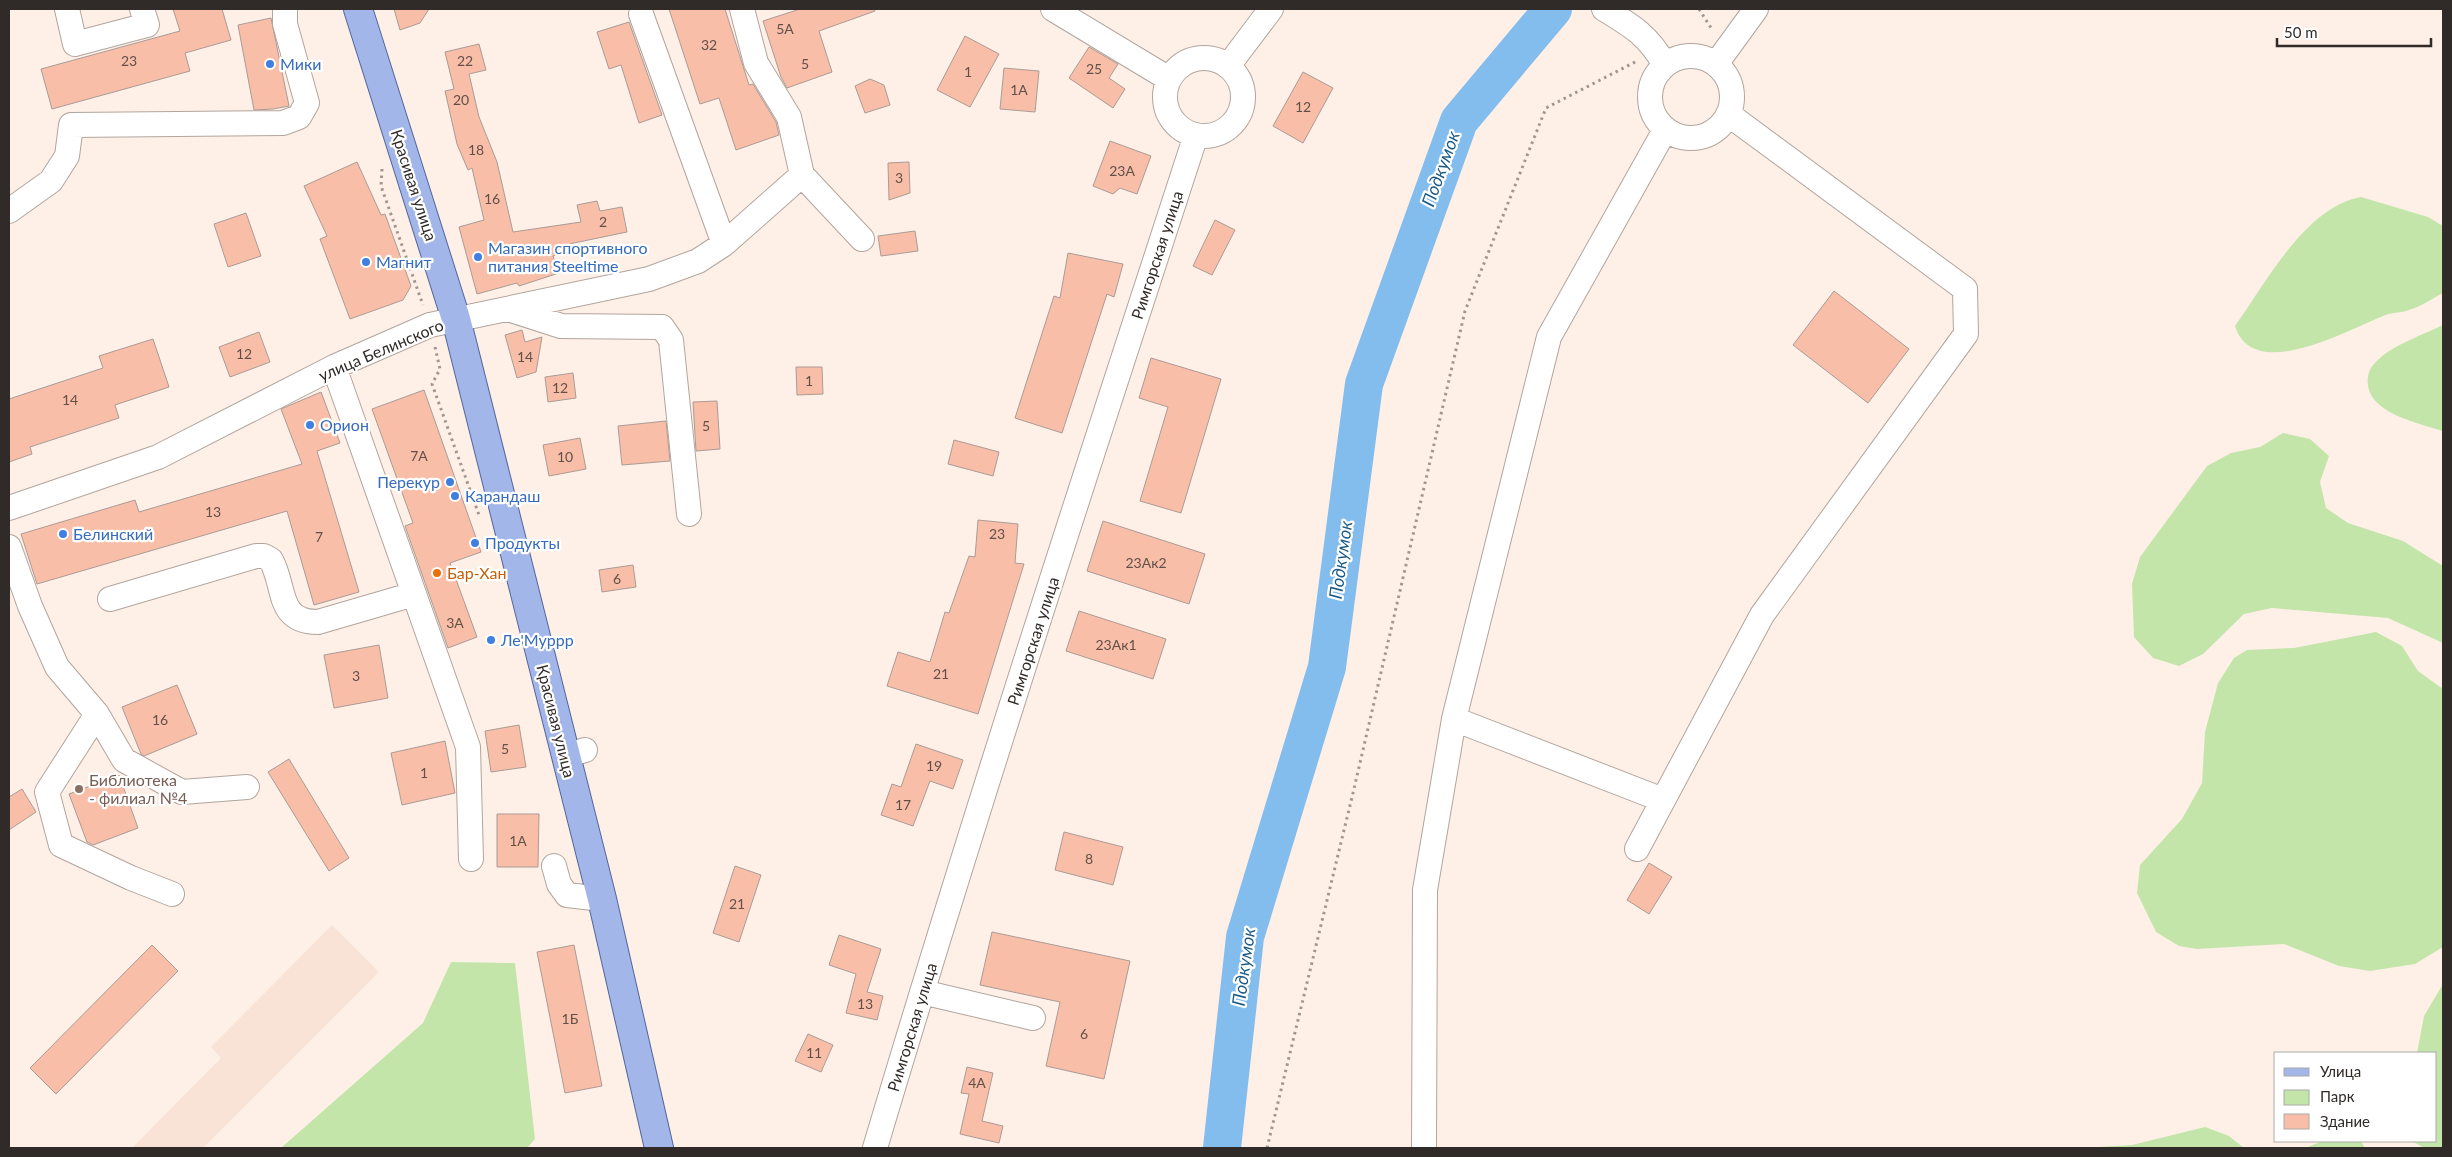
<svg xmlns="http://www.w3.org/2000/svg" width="2452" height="1157" font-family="Lato,sans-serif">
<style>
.built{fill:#f8e3d6}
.green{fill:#c3e5aa}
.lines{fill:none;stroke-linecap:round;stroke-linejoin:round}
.river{stroke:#83bdee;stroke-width:38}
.building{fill:#f9bea8;stroke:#aa9b96}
.minor-casing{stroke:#b2a59d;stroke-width:26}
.major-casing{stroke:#52669c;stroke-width:30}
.path{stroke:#a19791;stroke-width:3;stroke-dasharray:2.5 4;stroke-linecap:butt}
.minor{stroke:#fff;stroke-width:24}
.major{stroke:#a3b6e9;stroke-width:28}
.shop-dot{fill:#3f7fe0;stroke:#fff;stroke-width:2}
.food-dot{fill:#e8710a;stroke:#fff;stroke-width:2}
.education-dot{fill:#8d6e63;stroke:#fff;stroke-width:2}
.labels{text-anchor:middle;stroke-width:4.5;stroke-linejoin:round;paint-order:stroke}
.number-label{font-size:14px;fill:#625048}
.shop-label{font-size:16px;fill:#366cbe;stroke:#fff;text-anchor:start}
.street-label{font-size:16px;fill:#302b28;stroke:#fff}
.food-label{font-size:16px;fill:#c56008;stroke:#fff;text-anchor:start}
.education-label{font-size:16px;fill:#785e54;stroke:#fff;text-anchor:start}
.water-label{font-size:18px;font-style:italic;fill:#1b5a88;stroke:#fff}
</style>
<rect width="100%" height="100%" fill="#fef0e7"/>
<path class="built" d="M332,925L379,972L203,1148H132L221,1058L211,1047Z"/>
<path class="green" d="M2361,197L2428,217L2443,226V293C2433,298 2421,307 2409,310C2401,313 2392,312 2383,316C2348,330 2253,384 2235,326C2266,283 2305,207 2361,197Z
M2443,325V431C2421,424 2372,414 2368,386C2367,379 2368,371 2373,365C2390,345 2421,336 2443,325Z
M2283,433L2310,439L2329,456L2320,482L2326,508L2348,523L2403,541L2443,566V643L2388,618L2272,608L2244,614L2203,654L2179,666L2153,658L2134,637L2132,584L2140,557L2207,466L2231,453L2260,447Z
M2376,632L2402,646L2418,671L2443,689V947L2415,964L2370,971L2339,966L2284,944L2197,949L2179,946L2156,932L2137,893L2140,865L2182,819L2202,783L2205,732L2218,683L2234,658L2247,650L2294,648Z
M451,962L515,963L535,1139L527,1148H281L423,1023Z
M2443,984V1148H2424L2412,1141H2436V1053H2417L2424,1016Z
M2205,1127L2229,1136L2244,1148H2081L2132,1145Z
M2323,1141H2361L2365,1148H2305Z"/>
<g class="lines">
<path class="river" d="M1222,1148L1245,937L1327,667L1364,384L1459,121L1553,9"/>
</g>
<path class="building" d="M173,9H222L231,40L185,53L190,71L52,109L41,69L180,31Z
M394,9H429L420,23L400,30Z
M669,9H725L749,85L753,84L776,122L779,135L736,150L719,98L700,104Z
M800,9H874L875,11L819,31L832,72L787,88L781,77L763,21Z
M271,18L289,106L273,109L254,110L238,25Z
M629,22L662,115L639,123L621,65L609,69L597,32Z
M965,36L999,54L970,107L937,90Z
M479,44L486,70L469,74L479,117L497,162L513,232L581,222L577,205L597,201L600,211L622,207L627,232L569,244L570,248L553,256L559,273L519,286L517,283L477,294L459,227L484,220L472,168L468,170L457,144L445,91L454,89L445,52Z
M1089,47L1118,64L1109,78L1125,89L1113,108L1069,78Z
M1004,68L1039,71L1035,112L1000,109Z
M1303,72L1333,88L1303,143L1273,126Z
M870,79L884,85L890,105L865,113L855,86Z
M1110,141L1151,156L1137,194L1120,188L1113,194L1093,186Z
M357,162L381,215L385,214L411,286L403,300L350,319L320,239L327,236L304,186Z
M909,162L910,193L889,200L888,163Z
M246,213L261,256L228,267L214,224Z
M1215,220L1235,230L1212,275L1193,266Z
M915,231L918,251L881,256L878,236Z
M1068,253L1123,264L1114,297L1107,294L1062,433L1015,418L1054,296L1060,298Z
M1834,291L1909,349L1868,403L1793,345Z
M522,330L525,342L542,337L536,372L517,378L505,335Z
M259,332L270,362L230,377L219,347Z
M153,339L169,387L115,405L119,418L30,447L32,454L9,462V399L103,368L99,356Z
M1151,358L1221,379L1181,513L1140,501L1168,407L1139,398Z
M796,367H822L823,394L797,395Z
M573,373L576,398L548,402L545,377Z
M424,390L481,552L450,563L477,637L448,648L405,526L413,523L372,409Z
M321,392L340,443L317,451L359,592L314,605L287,511L37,584L21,534L135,500L139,512L302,464L281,409Z
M717,401L720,449L696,451L693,402Z
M666,421L670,461L622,465L618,426Z
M580,438L586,469L549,476L543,445Z
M954,440L999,452L993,476L948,464Z
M978,520L1018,524L1015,563L1024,564L978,714L887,686L898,652L930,662L945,612L949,613L969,556L975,557Z
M1103,521L1205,554L1189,604L1087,571Z
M633,565L636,587L602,592L599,570Z
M1079,611L1166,639L1153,679L1066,651Z
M379,645L388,698L334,708L324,655Z
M177,685L197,734L144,756L141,754L122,707Z
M519,725L526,767L491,772L485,731Z
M445,741L455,793L402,805L391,753Z
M916,744L963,760L953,789L930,781L913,826L881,815L892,784L901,787Z
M289,759L349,858L329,871L268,772Z
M119,775L138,828L93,845L87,842L69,794Z
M22,789L36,812L9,830V797Z
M497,814H539L538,867H497Z
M1064,832L1123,847L1113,885L1055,870Z
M1649,863L1672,877L1649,914L1627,900Z
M735,866L761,875L739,942L713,933Z
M992,932L1130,961L1104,1079L1046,1066L1060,1002L980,985Z
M839,935L881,949L867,992L883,996L877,1020L846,1013L856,974L829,965Z
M152,945L178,971L56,1094L30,1068Z
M574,945L602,1086L565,1093L537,952Z
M808,1034L833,1045L821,1072L795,1061Z
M967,1067L993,1073L982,1121L1003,1126L999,1143L960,1134L969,1094L961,1093Z"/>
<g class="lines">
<defs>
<path id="minor" d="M67,9L75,44L147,25L142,9
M742,9L756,63L789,117L802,175L862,239
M1053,9L1169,79
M1604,9C1632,26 1648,35 1665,65
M641,14L724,244
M1650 97a41 41 0 1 1 82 0a41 41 0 1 1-82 0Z
M1165 97a39 39 0 1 1 78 0a39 39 0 1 1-78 0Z
M1716,64L1756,9
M1228,66L1271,9
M9,211L51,181L67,156L71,125L283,123L299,117L307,103L285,24V9
M508,309L561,326L662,327L671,340L689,514
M334,367L468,747L471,859
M9,508L158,457L334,367L430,325L649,279L698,261L724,244L802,175
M9,547L30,606L57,667L97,714L124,760L182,792L247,787
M110,599L256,556H264L271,560C286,587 276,622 318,622L414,594
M97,714L47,792L61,845L131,878L172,894
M1454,719L1663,800
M565,756L585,750
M1637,849L1762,615L1966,334L1965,289L1728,114
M554,866L559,884L567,895L602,899
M922,992L1033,1018
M875,1148C976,809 1086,472 1196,135
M1424,1148L1425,890L1454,719L1549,337L1665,130"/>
<path id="major" d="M358,9L456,319L602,899L659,1148"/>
</defs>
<use href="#minor" class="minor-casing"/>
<use href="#major" class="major-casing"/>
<path class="path" d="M1699,9L1713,31
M382,169L381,186L423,305
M435,347L440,369L432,384L479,515
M1267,1148L1353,793L1465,311L1546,108L1637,61"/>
<use href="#minor" class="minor"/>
<use href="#major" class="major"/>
</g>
<g class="shop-dot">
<circle cx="270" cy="64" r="5"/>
<circle cx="478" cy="257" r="5"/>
<circle cx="366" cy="262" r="5"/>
<circle cx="310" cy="425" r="5"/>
<circle cx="450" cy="482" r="5"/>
<circle cx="455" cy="496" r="5"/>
<circle cx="63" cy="534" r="5"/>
<circle cx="475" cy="543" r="5"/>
<circle cx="491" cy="640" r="5"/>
</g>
<circle class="food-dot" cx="437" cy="573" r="5"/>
<circle class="education-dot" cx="79" cy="789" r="5"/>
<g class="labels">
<g class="number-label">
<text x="785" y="34">5А</text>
<text x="709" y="50">32</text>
<text x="129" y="66">23</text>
<text x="465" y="66">22</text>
<text x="805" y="69">5</text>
<text x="1094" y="74">25</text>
<text x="968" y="77">1</text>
<text x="1019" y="95">1А</text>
<text x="461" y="105">20</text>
<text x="1303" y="112">12</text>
<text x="476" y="155">18</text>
<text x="1122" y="176">23А</text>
<text x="899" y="183">3</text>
<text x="492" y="204">16</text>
<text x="603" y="227">2</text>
<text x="244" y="359">12</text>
<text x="525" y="362">14</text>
<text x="809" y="386">1</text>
<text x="560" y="393">12</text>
<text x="70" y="405">14</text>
<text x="706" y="431">5</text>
<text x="419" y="461">7А</text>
<text x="565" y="462">10</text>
<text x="213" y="517">13</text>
<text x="997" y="539">23</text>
<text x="319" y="542">7</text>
<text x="1146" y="568">23Ак2</text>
<text x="617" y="584">6</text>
<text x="455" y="628">3А</text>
<text x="1116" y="650">23Ак1</text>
<text x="941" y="679">21</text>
<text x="356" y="681">3</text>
<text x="160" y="725">16</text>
<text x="505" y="754">5</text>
<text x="934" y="771">19</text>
<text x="424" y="778">1</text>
<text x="903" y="810">17</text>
<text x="518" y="846">1А</text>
<text x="1089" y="864">8</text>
<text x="737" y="909">21</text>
<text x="865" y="1009">13</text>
<text x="570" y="1024">1Б</text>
<text x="1084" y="1039">6</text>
<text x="814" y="1058">11</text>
<text x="977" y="1088">4А</text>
</g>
<g class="shop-label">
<text x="280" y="70">Мики</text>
<text x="488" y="254">Магазин спортивного<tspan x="488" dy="18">питания Steeltime</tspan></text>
<text x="376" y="268">Магнит</text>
<text x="320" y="431">Орион</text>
<text x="440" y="488" text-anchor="end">Перекур</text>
<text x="465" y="502">Карандаш</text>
<text x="73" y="540">Белинский</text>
<text x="485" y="549">Продукты</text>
<text x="501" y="646">Ле'Муррр</text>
</g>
<g class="street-label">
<text transform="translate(414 185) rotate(72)" y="6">Красивая улица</text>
<text transform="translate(1157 255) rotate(-72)" y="6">Римгорская улица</text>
<text transform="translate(381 350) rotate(-23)" y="6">улица Белинского</text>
<text transform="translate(1033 641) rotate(-72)" y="6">Римгорская улица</text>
<text transform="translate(556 721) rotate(76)" y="6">Красивая улица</text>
<text transform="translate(912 1027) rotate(-73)" y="6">Римгорская улица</text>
</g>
<g class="food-label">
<text x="447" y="579">Бар-Хан</text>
</g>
<g class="education-label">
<text x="89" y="786">Библиотека<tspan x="89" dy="18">- филиал №4</tspan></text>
</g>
<g class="water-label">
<text transform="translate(1441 169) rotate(-70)" y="6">Подкумок</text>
<text transform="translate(1341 560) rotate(-82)" y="6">Подкумок</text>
<text transform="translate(1244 967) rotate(-82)" y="6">Подкумок</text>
</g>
</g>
<rect width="2452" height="1157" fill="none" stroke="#302b28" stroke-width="20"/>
<rect x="2274" y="1052" width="162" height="90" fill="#ffffff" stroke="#acaaa9"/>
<rect x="2284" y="1068" width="25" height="8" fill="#a3b6e9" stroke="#acaaa9"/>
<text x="2320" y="1077" font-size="15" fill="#302b28">Улица</text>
<rect x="2284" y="1090" width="25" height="15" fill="#c3e5aa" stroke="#acaaa9"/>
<text x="2320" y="1102" font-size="15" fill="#302b28">Парк</text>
<rect x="2284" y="1114" width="25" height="15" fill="#f9bea8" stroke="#acaaa9"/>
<text x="2320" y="1127" font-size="15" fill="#302b28">Здание</text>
<path d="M2277 38v8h154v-8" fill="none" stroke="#302b28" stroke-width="2.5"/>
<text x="2284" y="38" font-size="15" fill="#302b28" stroke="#ffffff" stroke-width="4" paint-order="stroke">50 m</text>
</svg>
